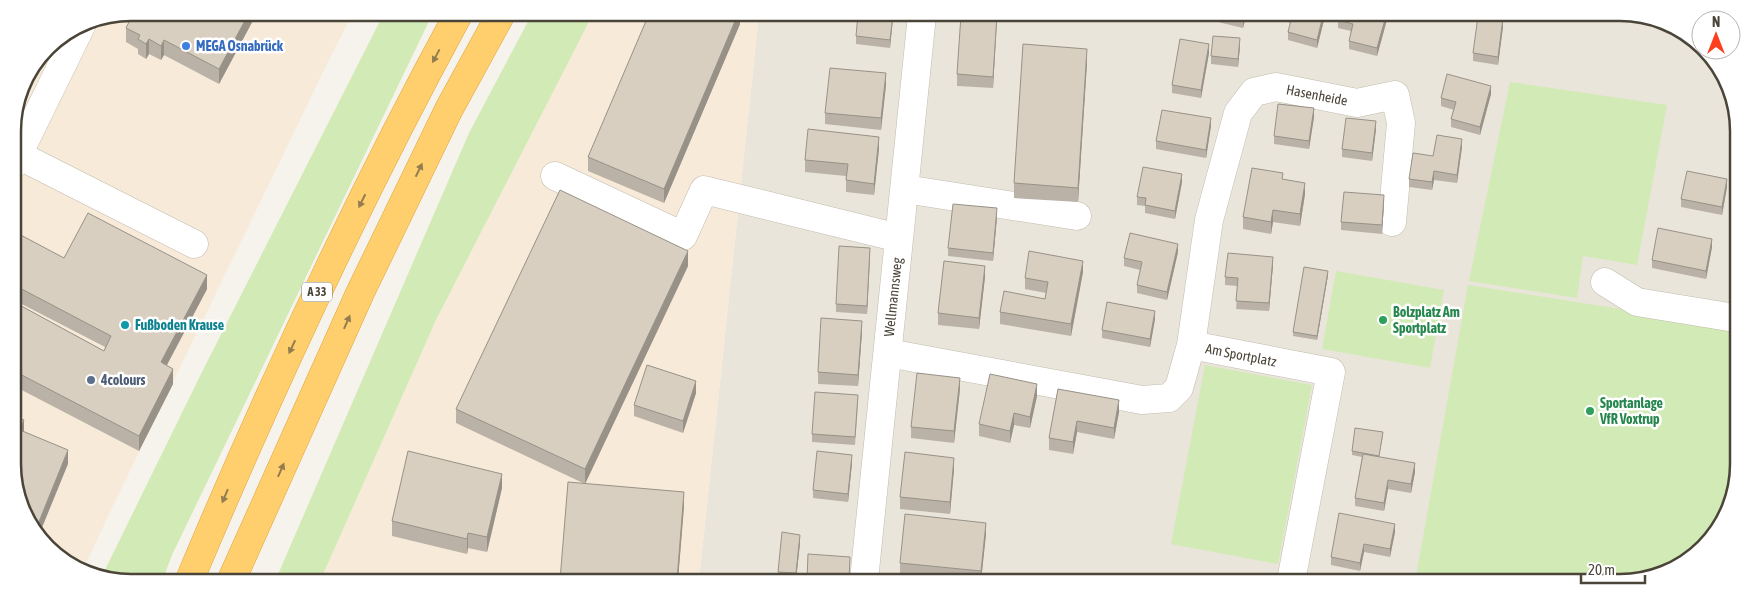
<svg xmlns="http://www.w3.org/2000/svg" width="1751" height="595" font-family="'Asap Condensed',sans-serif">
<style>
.residential{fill:#eae5da}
.commercial{fill:#f7ead8}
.green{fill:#d2eab5}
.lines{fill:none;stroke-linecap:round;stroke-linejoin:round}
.minor-casing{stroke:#c2bbae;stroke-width:29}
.highway-casing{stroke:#e0a43c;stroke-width:29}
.minor{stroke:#fff;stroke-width:28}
.highway{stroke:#ffcf6e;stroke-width:28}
.wall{fill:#bab2a6}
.shaded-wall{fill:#979187}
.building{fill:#d8cfc1;stroke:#979187}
.oneway{fill:#937c4e}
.shop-dot{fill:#3f7fe0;stroke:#fff;stroke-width:2}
.leisure-dot{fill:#2e9e5b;stroke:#fff;stroke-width:2}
.culture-dot{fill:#0f9aa8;stroke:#fff;stroke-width:2}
.service-dot{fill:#5c6f8a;stroke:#fff;stroke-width:2}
.labels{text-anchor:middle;stroke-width:5;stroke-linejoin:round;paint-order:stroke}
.shield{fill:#fff;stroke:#817c74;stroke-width:1}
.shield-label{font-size:12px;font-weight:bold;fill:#4b4439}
.shop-label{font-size:14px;font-weight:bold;fill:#366cbe;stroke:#fff;text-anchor:start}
.street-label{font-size:14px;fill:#4b4439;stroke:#fff}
.leisure-label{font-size:14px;font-weight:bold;fill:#27864d;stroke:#fff;text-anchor:start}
.culture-label{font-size:14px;font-weight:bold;fill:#0d838f;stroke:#fff;text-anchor:start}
.service-label{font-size:14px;font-weight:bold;fill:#4e5e75;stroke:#fff;text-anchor:start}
.rim{fill:none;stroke:#4b4439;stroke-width:2.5}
</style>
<rect width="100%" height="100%" fill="#f6f3ec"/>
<path class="residential" d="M759,14L1650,17L1701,48V50L1709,53L1736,109L1734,494L1692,558L1627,582L699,580Z"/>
<path class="commercial" d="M132,13H353L327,64L111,510L84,568L42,542L15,486L13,124L22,86L48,47L86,21Z
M593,14H759L699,580L321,579L436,320Z"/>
<path class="green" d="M384,13H433L172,555L163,579L101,578L202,372Z
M532,14H593L436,320L321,579H276L469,133Z
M1510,82L1667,105L1637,265L1583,256L1577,298L1469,281Z
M1336,271L1444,290L1430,368L1322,349Z
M1468,285L1735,327L1734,494L1692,558L1627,582H1415Z
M1205,365L1312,385L1278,564L1171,544Z"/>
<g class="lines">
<defs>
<path id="minor" d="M18,155L194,244
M13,165L82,24
M555,176L683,236L704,190L899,238
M905,189L1077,216
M1605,282L1637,302L1735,318
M1191,345L1331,372L1291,581
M888,353L1142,400L1169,398L1179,388L1191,345L1209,220L1238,113L1254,92L1276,87L1357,103L1395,95L1401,123L1392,222
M864,580L922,15"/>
<path id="highway" d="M190,579C271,386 359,197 459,13
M232,579L360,293L449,109L501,14"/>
</defs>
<use href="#minor" class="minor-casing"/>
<use href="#highway" class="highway-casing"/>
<use href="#minor" class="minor"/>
<use href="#highway" class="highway"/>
</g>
<path class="wall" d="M257,13L219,84L164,55L161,60L149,54L146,59L138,54V49L126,42V28Z
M740,14V24L664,203L588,171V157Z
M893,15L890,48L856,44V36Z
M997,15L993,88L957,86V74Z
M1197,15L1246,16L1243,28L1197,17Z
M1277,16H1325L1317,48L1288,40V32L1291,23L1277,19Z
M1388,16L1377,56L1349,49V41L1351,31L1338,28V20Z
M1503,27L1498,65L1473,61V53Z
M1240,46L1238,67L1211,64V56Z
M1209,53L1201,98L1172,93V85Z
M1087,63L1078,202L1014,198V183Z
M886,85L881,130L825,124V113Z
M1491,94L1480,135L1451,127V119L1454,110L1441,106V98Z
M1314,117L1309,149L1274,144V136Z
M1211,126L1206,158L1156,149V141Z
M1376,129L1372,161L1342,157V149Z
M1462,147L1457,183L1434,180L1432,190L1409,187V179L1433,156Z
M879,149L874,195L846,192V176L805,172V160Z
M1283,179L1305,194L1300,226L1273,222L1271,234L1243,229V217Z
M1182,182L1175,219L1145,213V206L1137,205V197Z
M1727,187L1722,215L1681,207V199Z
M1384,203L1382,234L1341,230V222Z
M997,217L993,261L948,256V248Z
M13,236L64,258L207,289L167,365L173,384L139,451L14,386V302L104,351L105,347L14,300Z
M1712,247L1706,279L1652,268V260Z
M1178,252L1167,300L1137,293V285L1140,270L1124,266V258Z
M870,256L867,314L836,312V304Z
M1273,265L1269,311L1236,309L1238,286L1225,285V277Z
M688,266L585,484L684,506L678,580H560L585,484L456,423V409Z
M1083,272L1071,336L1000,324V312L1045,299L1046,293L1025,289V278Z
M1328,275L1317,340L1293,336V332Z
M985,277L979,329L938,325V313Z
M1155,319L1150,347L1102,338V330Z
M862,332L858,386L818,384V372Z
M960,389L954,443L911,438V427Z
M1058,389L1119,412L1114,439L1077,432L1073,454L1049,450V438Z
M696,393L683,433L634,416V405Z
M1037,396L1030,428L1014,425L1010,443L979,436V424Z
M858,403L855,445L812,442V434Z
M1383,436L1379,457L1415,472L1411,493L1388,489L1384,511L1355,506V498L1362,457L1352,455V451Z
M852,463L848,502L813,498V490Z
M954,469L950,514L900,509V497Z
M502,488L487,552L468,548L467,554L392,536V521Z
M1395,524V532L1390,557L1364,552L1360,571L1331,565V557Z
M986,534L981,581H959L900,574V563Z
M800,543L796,580H778V572Z"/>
<path class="shaded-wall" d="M249,13H257L219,84V69Z
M738,14H740V24L664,203V189Z
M893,15V18L890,48V40Z
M997,15V19L993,88V77Z
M1244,16H1246L1243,28V20Z
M1323,16H1325L1317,48V40Z
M1386,16H1388L1377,56V48Z
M1503,18V27L1498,65V57Z
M1240,38V46L1238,67V59Z
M149,39V54L146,59V44Z
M164,40V55L161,60V46Z
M1209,44V53L1201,98V90Z
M1087,49V63L1078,202V188Z
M886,73V85L881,130V118Z
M1491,86V94L1480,135V127Z
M1314,108V117L1309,149V141Z
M1211,118V126L1206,158V150Z
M1376,121V129L1372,161V153Z
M879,137V149L874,195V184Z
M1462,139V147L1457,183V175Z
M1434,171V180L1432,190V182Z
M1182,174V182L1175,219V211Z
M1727,179V187L1722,215V207Z
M1305,183V194L1300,226V214Z
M1384,195V203L1382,234V225Z
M997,208V217L993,261V253Z
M1273,210V222L1271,234V222Z
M1712,239V247L1706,279V271Z
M1178,244V252L1167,300V292Z
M870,248V256L867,314V306Z
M688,251V266L585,484V469Z
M1273,257V265L1269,311V303Z
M1083,261V272L1071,336V324Z
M985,266V277L979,329V318Z
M1328,271V275L1317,340V336Z
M207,275V289L161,376V362Z
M1155,311V319L1150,347V339Z
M862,321V332L858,386V375Z
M173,369V384L139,451V436Z
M960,378V389L954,443V431Z
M696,381V393L683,433V421Z
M1037,384V396L1030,428V417Z
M1119,400V412L1114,439V428Z
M1014,413V425L1010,443V431Z
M24,420V435L20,430Z
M1077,421V432L1073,454V442Z
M68,450V464L39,535L36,529Z
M852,455V463L848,502V494Z
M954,458V469L950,514V502Z
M1415,463V472L1411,493V484Z
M502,474V488L487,552V537Z
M1388,480V489L1384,511V503Z
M684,492V506L678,580H677Z
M986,523V534L981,581V571Z
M1395,524V532L1390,557V549Z
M468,533V548L467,554V539Z
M800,535V543L796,580V573Z
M1364,544V552L1360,571V563Z"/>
<path class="building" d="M134,12L249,13L219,69L164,40L161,46L149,39L146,44L138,39L140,35L126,28Z
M649,14H738L664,189L588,157Z
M858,14L893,15L890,40L856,36Z
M961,15H997L993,77L957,74Z
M1223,15L1244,16L1243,20Z
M1292,16H1323L1317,40L1288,32Z
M1339,16H1386L1377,48L1349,41L1353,24L1338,20Z
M1478,16H1485L1503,18L1498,57L1473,53Z
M1213,36L1240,38L1238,59L1211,56Z
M1180,39L1209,44L1201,90L1172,85Z
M1023,44L1087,49L1078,188L1014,183Z
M830,68L886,73L881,118L825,113Z
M1447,74L1491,86L1480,127L1451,119L1456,102L1441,98Z
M1278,104L1314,108L1309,141L1274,136Z
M1162,110L1211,118L1206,150L1156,141Z
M1346,118L1376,121L1372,153L1342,149Z
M808,129L879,137L874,184L846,180L848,164L805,160Z
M1437,135L1462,139L1457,175L1434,171L1432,182L1409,179L1413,153L1433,156Z
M1143,167L1182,174L1175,211L1145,205L1146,198L1137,197Z
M1252,168L1283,173L1282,179L1305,183L1300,214L1273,210L1271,222L1243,217Z
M1687,171L1727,179L1722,207L1681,199Z
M560,190L688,251L585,469L456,409Z
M1344,192L1384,195L1382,225L1341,222Z
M953,204L997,208L993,253L948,248Z
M88,213L207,275L161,362L173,369L139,436L14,371V302L104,351L111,336L14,285L13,236L15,232L64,258Z
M1658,228L1712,239L1706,271L1652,260Z
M1130,233L1178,244L1167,292L1137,285L1142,262L1124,258Z
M839,246L870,248L867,306L836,304Z
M1029,251L1083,261L1071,324L1000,312L1004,291L1045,299L1048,282L1025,278Z
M1228,253L1273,257L1269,303L1236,301L1238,278L1225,277Z
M944,261L985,266L979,318L938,313Z
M1304,267L1328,271L1317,336L1293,332Z
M1107,302L1155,311L1150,339L1102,330Z
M821,318L862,321L858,375L818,372Z
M647,365L696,381L683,421L634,405Z
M917,373L960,378L954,431L911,427Z
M990,374L1037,384L1030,417L1014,413L1010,431L979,424Z
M1058,389L1119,400L1114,428L1077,421L1073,442L1049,438Z
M815,392L858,395L855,437L812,434Z
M14,416L24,420L20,430L68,450L36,529L15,486Z
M1355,428L1383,432L1379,456L1352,451Z
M408,451L502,474L487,537L468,533L467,539L392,521Z
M817,451L852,455L848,494L813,490Z
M905,452L954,458L950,502L900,497Z
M1363,454L1415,463L1411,484L1388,480L1384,503L1355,498Z
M568,482L684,492L677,580H560Z
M1339,513L1395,524L1390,549L1364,544L1360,563L1331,557Z
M905,514L986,523L981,571L900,563Z
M782,532L800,535L796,573L778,572Z
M808,554L850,557L849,580H807Z
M1237,574L1267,578V581H1236Z
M1323,577L1350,582L1322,581Z"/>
<defs><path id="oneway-solid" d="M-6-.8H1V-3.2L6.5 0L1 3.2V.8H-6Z" transform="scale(1.25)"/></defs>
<g class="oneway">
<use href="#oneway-solid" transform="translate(436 56) rotate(118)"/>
<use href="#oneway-solid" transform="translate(419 170) rotate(-64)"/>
<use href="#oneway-solid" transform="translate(362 201) rotate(116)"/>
<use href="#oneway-solid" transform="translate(347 322) rotate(-66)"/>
<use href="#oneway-solid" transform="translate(292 347) rotate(115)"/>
<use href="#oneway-solid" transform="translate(281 470) rotate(-66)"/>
<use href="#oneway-solid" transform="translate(225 496) rotate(113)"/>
</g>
<circle class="shop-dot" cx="186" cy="46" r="5"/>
<g class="leisure-dot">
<circle cx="1383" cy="320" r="5"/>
<circle cx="1590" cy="411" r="5"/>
</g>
<circle class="culture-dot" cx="125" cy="325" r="5"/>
<circle class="service-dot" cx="91" cy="380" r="5"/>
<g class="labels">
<rect class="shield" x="302" y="282.5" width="30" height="19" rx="4"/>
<g class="shield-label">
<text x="317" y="296">A 33</text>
</g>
<g class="shop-label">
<text x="196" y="51">MEGA Osnabrück</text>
</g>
<g class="street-label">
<text transform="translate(1317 95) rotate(11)" y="5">Hasenheide</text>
<text transform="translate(893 297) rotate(-84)" y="5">Wellmannsweg</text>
<text transform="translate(1241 355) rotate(11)" y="5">Am Sportplatz</text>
</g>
<g class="leisure-label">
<text x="1393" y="317">Bolzplatz Am<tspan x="1393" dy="16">Sportplatz</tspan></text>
<text x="1600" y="408">Sportanlage<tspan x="1600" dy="16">VfR Voxtrup</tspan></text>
</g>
<g class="culture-label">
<text x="135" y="330">Fußboden Krause</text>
</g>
<g class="service-label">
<text x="101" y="385">4colours</text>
</g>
</g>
<path d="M0 0H1751V595H0ZM131 21H1620A110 110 0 0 1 1730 131V464A110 110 0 0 1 1620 574H131A110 110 0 0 1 21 464V131A110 110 0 0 1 131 21Z" fill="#fff" fill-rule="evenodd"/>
<path class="rim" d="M131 21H1620A110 110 0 0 1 1730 131V464A110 110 0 0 1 1620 574H131A110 110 0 0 1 21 464V131A110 110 0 0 1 131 21Z"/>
<g transform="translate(1716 35)"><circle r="24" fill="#ffffff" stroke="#b7b4b0"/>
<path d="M0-4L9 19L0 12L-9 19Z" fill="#fc3f1d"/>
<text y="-8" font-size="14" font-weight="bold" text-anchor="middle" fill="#4b4439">N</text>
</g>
<path d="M1581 575v8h64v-8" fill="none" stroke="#4b4439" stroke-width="2.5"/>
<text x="1588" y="575" font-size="15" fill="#4b4439" stroke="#ffffff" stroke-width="4" paint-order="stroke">20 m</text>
</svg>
